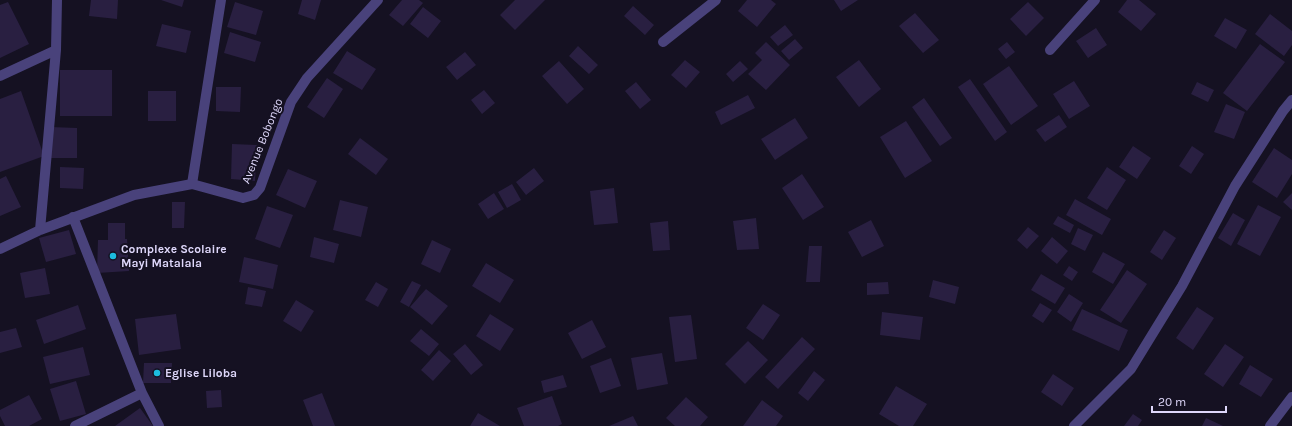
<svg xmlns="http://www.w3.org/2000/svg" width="1292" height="426" font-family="Karla,sans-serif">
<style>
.building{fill:#291f41}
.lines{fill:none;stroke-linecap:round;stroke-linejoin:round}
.service{stroke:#49427b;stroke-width:10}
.minor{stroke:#49427b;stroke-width:10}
.poi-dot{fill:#1cbce0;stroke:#151122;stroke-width:1.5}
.labels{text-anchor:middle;stroke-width:4;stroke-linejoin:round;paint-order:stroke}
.street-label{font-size:12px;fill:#ded7fa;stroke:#151122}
.poi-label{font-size:12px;font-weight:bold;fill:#ded7fa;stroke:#151122;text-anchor:start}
</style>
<rect width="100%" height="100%" fill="#151122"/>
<path class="building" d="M91,0H118L117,19L89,16Z
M161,0H184L182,7Z
M302,0H321L315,20L298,14Z
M402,0H419L423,3L403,26L389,15Z
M515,0H545L515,30L500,15Z
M747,0H771L776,4L757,27L738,11Z
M834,0H858L841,11Z
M1127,0H1139L1156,14L1141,31L1118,12Z
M8,2L29,44L0,58V5Z
M235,2L263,11L256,35L227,27Z
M1028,2L1044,18L1026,36L1010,19Z
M633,6L654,25L645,35L624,16Z
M423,7L441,21L428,38L410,24Z
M915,13L939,40L923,53L899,26Z
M1270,14L1292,31V45L1284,56L1255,34Z
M1225,18L1247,30L1236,49L1214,36Z
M162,24L191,31L186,53L156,46Z
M785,25L793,35L778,46L770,37Z
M1096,28L1107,45L1088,58L1076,41Z
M230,32L261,42L255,62L224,53Z
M795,39L803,48L789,60L781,51Z
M766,42L790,65L766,90L748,74L762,60L755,53Z
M1007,42L1015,52L1006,59L998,49Z
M1260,44L1285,62L1247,111L1223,93Z
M578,46L598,65L589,74L569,56Z
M347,51L376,69L362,90L333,73Z
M465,52L476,65L457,80L446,67Z
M685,60L700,72L686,88L671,75Z
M859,60L881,89L859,107L836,77Z
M559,61L584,89L567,104L542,76Z
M740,61L748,69L733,82L726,74Z
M1009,66L1038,106L1011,125L983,84Z
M60,70H112V116H60Z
M327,78L343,89L324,118L307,107Z
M970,79L1007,132L995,141L958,87Z
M1074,81L1090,106L1069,119L1053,94Z
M636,82L651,100L640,109L625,91Z
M1197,82L1214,90L1208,102L1191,94Z
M216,87H241L240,112L216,111Z
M484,90L495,103L482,114L471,100Z
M21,91L44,156L0,172V99Z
M148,91H176V121H148Z
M748,95L755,108L721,125L715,112Z
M924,98L952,138L940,146L912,107Z
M1226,104L1245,112L1234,139L1214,132Z
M1059,115L1067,127L1045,142L1036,130Z
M795,118L808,138L775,160L761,139Z
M906,121L932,161L905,178L880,137Z
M50,127L77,128V158H50Z
M360,138L388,159L376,175L348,154Z
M232,144L257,145L255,181L231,179Z
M1133,146L1151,158L1137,179L1119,167Z
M1192,146L1204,154L1191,174L1179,166Z
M1274,148L1292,160V174L1277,198L1252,182Z
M60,167L84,168L83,189L60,188Z
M1107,167L1126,180L1107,210L1087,198Z
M534,168L544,181L526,195L516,182Z
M288,169L317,181L305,208L276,195Z
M802,174L824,207L803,220L782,188Z
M6,176L21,207L0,216V179Z
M512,184L521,200L507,208L498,192Z
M614,188L618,223L594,225L590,191Z
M494,193L504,209L488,219L478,204Z
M1292,193V210L1283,202Z
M1075,199L1111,219L1102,235L1066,215Z
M340,200L368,207L361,237L333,230Z
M172,202H185L184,228H172Z
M1258,205L1281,217L1260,256L1237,244Z
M267,206L293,215L280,248L255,239Z
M1233,213L1245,220L1231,246L1218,238Z
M1058,216L1074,225L1070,233L1053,224Z
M756,218L759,249L737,250L733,221Z
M871,220L884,246L862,257L848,232Z
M668,221L670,250L653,251L650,223Z
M108,223H125V239H127L129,271L97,273L98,240H108Z
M1028,227L1039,236L1027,249L1017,240Z
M1078,228L1093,235L1085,251L1071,244Z
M69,230L76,254L46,262L39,238Z
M1164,230L1176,238L1162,260L1150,252Z
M314,237L339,244L334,263L310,257Z
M1052,237L1068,251L1057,264L1041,251Z
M432,240L451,249L440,273L421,264Z
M809,246H822L820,282H806Z
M1103,252L1125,264L1113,284L1092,272Z
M244,257L278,265L273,289L239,282Z
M486,263L514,280L500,303L472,286Z
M1069,266L1078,272L1072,281L1063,275Z
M45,268L50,294L25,298L20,273Z
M1127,270L1147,284L1121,323L1100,310Z
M1041,274L1065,288L1055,304L1031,290Z
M933,280L959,287L955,304L929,297Z
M412,281L421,285L409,307L400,302Z
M376,282L388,289L378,307L365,300Z
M888,282L889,294L867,295V283Z
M248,287L266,291L262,307L245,304Z
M426,289L448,306L432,325L410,307Z
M1069,294L1083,303L1071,322L1057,312Z
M296,300L314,311L301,332L283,321Z
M1040,303L1052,310L1043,323L1032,316Z
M763,304L780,315L763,340L746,328Z
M78,305L86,329L44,344L36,320Z
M1197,307L1214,318L1193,350L1176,338Z
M1082,309L1128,330L1119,351L1072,330Z
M882,312L923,317L920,340L880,335Z
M176,314L181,349L139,355L135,319Z
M490,314L514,329L500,351L476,336Z
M691,315L697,359L675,362L669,317Z
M592,320L606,347L582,359L568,333Z
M16,328L22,347L0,353V332Z
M421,329L439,344L429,356L410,341Z
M802,337L815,349L778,389L765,377Z
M748,341L768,360L745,384L725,364Z
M465,344L483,365L471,375L453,354Z
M1225,344L1244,357L1223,387L1204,374Z
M83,347L90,375L50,384L43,357Z
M439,350L451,361L433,381L421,370Z
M662,353L668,384L637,390L631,358Z
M611,358L621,386L600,393L590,366Z
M144,363H172L171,383H143Z
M1250,365L1273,379L1261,397L1239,384Z
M814,371L825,380L808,401L798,393Z
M1053,374L1074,388L1062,406L1041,392Z
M563,375L567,387L544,393L541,381Z
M76,381L86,414L60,421L50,389Z
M896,386L927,404L913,426H899L879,414Z
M221,390L222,407L207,408L206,391Z
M322,393L335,426H313L303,400Z
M29,395L42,419L29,426H5L0,416V410Z
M552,396L562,424L558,426H524L517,408Z
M686,397L708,417L700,426H675L666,418Z
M762,400L783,416L776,426H743Z
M140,408L153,426H115Z
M478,413L500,426H470Z
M1133,414L1142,420L1138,426H1124Z
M633,416L638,426H609Z
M1206,418L1223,426H1202Z"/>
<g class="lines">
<path class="service" d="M192,184L221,0"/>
<path class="minor" d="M663,42L716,0
M1050,50L1095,0
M0,76L56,50
M73,217L142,393L159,426
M40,230L56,50L57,0
M0,249L40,230L134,195L192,184L243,198L254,195L260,188L291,102L307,78L378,0
M75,426L142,393
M1074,426L1131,369L1182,286L1235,186L1283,111L1292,100
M1270,426L1292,397"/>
</g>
<g class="poi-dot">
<circle cx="113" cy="256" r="4"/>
<circle cx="157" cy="373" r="4"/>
</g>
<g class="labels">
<g class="street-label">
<text transform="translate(262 141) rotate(-68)" y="4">Avenue Bobongo</text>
</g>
<g class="poi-label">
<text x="121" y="253">Complexe Scolaire<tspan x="121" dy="14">Mayi Matalala</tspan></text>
<text x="165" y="377">Eglise Liloba</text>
</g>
</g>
<path d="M1152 406v6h74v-6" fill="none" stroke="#ded7fa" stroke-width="2"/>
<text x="1158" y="406" font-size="12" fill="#ded7fa" stroke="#151122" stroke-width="3" paint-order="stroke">20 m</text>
</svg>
